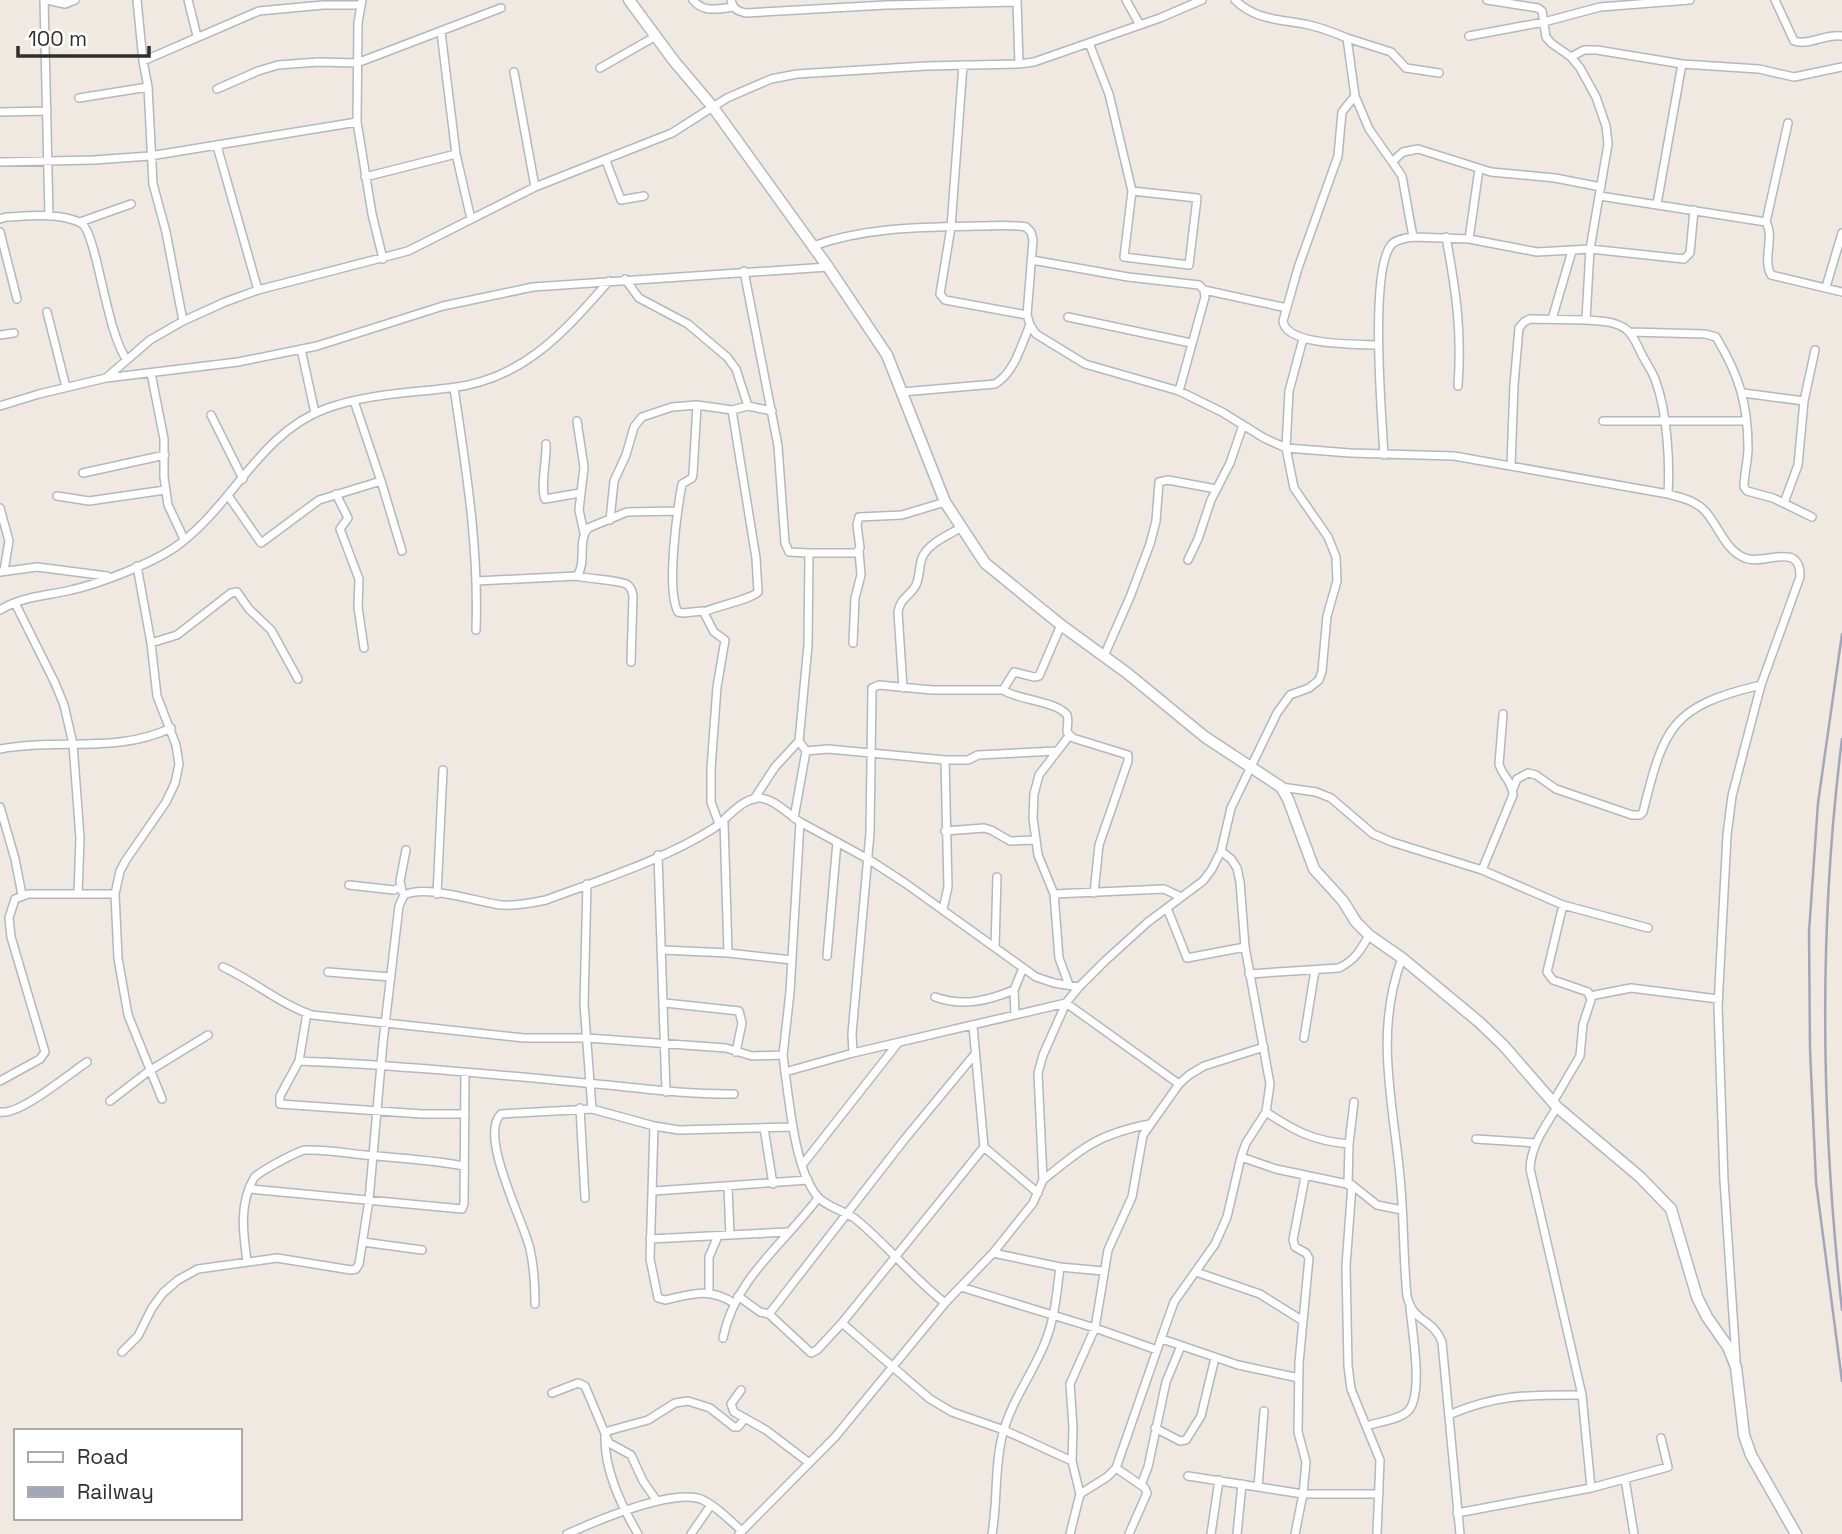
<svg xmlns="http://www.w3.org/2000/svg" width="1842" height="1534" font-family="'Space Grotesk',sans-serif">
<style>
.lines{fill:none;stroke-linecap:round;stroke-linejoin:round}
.minor-casing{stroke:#b4b7c1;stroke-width:10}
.secondary-casing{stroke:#b4b7c1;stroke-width:13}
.minor{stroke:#fff;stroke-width:7}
.secondary{stroke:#fff;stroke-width:10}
.rail{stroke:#a3a6b8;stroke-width:2.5}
</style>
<rect width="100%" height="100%" fill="#efe9e1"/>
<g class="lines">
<defs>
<path id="minor" d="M44,0L49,216
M47,0L65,4L75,0
M137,0L143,61L148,87L153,184L166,232L183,321
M188,0L197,36
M362,0L358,23L357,122L372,214L383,259
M693,0C703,13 718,9 733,7
M731,0C733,9 737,11 746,13L886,5L1017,2
M1017,0L1019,64
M1126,0L1140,25
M1487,0L1538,8L1542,11L1546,37L1551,43L1571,57L1580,68L1596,97L1606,126L1608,144L1590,249L1684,259L1690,253L1694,210
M1775,0L1794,41C1810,46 1826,33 1842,36
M441,32L456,154L471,219
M1469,36L1544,22L1600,7L1690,0
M1347,38L1391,52L1406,68L1439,73
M1089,43L1109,94L1132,191L1197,198L1189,265L1124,257L1132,191
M1571,57L1584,50H1597L1682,64L1759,69L1794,77L1842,67
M143,61L259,11L323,5H360
M963,65L951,227L940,294L945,300L1027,315
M600,68L656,36
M514,72L535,187
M217,89L258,71L278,65L318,62L357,63L501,8
M1355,96L1342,112L1338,156L1298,268L1283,321C1286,346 1357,344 1378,345
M79,98L148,87
M0,112L47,111
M217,146L258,290
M606,161L621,200L644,196
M1393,161L1403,152L1418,149L1491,172L1555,178L1601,187
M0,162L94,160L150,156L357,122
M365,177L456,154
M1600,196L1766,222C1775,238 1762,259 1771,275L1842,292
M1657,204L1682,64
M0,219L6,217C29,216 59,212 81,223C97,232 106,333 127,360
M80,222L131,204
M1766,222L1788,123
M0,232L17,299
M1446,237C1456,291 1462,331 1458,386
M1469,239L1479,169
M813,246C865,227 922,227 977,226C993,226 1010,224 1026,227L1031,232L1033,240L1027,315L1030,325L1036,334L1085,364L1179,391L1222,412L1264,438L1286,448L1289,391L1303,339
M1032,260L1128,277L1199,285L1204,290L1205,297L1179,391
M744,271L778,446L785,543L789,552L809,553
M625,279L639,298L688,324L727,357L736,369L748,406L772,411
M1826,287L1842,233
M1204,290L1287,308
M47,312L66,387
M1068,317L1191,343
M1552,319L1572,251
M1630,332L1705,334L1716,337C1739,375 1748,404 1748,448C1748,461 1744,474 1744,487L1747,491L1773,498L1812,517
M0,335L14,333
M301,349L315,413
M151,373L164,439V477L168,505L184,539
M106,378L150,340L183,321L225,302L258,290L408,251L535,187L672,133L727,98L771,79L797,74L926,66L1019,64L1034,62L1160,18L1202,0
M454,388C466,469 479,547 476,630
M902,392L995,384C1015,372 1021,345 1030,325
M1743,393L1804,401
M354,401L381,481L402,551
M697,405L693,474L692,478L682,484C677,511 666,590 678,612L683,613L703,611L714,632L725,640L717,687L711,769V802L719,824
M0,406L39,394L106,378L238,362L317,346L443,306L533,287L828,267
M211,415L243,479
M577,421L584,467L579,510L584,533
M1603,421H1746
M546,444C547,459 540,487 545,499L580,493
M1384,455C1382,418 1369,268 1392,244C1397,239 1406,238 1413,237
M1511,465L1514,385L1519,328L1524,322L1530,319L1586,320
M83,473L165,455
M336,494L348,518L340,529L359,579L358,607L364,648
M1668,494C1680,497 1693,500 1703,509C1718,523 1724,550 1745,558C1764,566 1801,540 1800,577L1761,685L1732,796L1727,835L1718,1006L1724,1180L1736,1360
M57,496L89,501L165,490
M229,497L261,543L319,500L381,481
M1784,503L1798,465L1804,401L1815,350
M0,508L9,541L4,571
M610,520L614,481L626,455L634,427L642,417L672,407L697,405L732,410L748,406
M1188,560L1198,539L1211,500L1230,463L1243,425
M137,566L151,643L157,696L176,745L179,764L175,783L166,802L126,860L120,871L115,894L118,958L128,1015L162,1099
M0,572L37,567L107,576
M577,576C588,579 622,580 628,585C632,589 632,591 633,596L631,662
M477,581L577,576C587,562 577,542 588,528L627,512L677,511
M15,603L55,683L64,705L73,744L80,838L78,894
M0,610C22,596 47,596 71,590C99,584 150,564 174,548C231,509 258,434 325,409C365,394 409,393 450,388C523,380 564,332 609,281
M704,612C717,606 752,599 758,592L756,558L732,410
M151,643L177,635L231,593L237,592L249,609L271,630L298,679
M853,643L855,598L861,575L859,551
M1104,656L1130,597L1150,544L1156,521L1159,482L1168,480L1216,489
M903,688L898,612C901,596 910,597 916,585C920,576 919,566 922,558C928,543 949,535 962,527
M1003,690C1017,700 1057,701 1067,715C1069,719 1067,727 1067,732L1073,738L1128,755V761L1099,845L1094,893
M1069,736L1039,775L1034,794L1033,818L1038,855L1054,894L1059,958L1069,985
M0,749C57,738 117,754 171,728
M806,751L828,749L945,760L948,887L943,909
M945,760H968L978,755L1056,751
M1281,787L1316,792L1331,798L1373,834L1392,842L1482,870L1563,905L1648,928
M1513,789L1517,779L1528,773L1536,775L1556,789L1632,815H1640L1643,812C1664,726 1672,706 1761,685
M754,799L775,767L799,741
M0,807L15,859L22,895
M794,818L806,751L799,741L808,645L809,553H856L860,548L857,525L859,517L902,515L945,502
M800,822L868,859L905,883L1036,977L1054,983L1079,987
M945,831L984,828L991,830L1010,841L1034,840
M1221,851L1231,859L1237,868L1240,882L1245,947L1270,1084L1266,1112L1246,1143L1241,1157L1276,1169L1352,1185L1377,1205L1402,1210
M658,855L666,1092
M1482,870L1513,795C1513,782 1502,776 1499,764L1503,714
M587,884L584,1004L592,1109
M349,885L394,890L401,887
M402,891L400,881L406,850
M437,894L443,770
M1054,894L1164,889L1181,897
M1167,908L1187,958L1245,947
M995,947L997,877
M663,950L728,953L724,822
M728,953L792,960
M827,956L837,842
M1402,958C1374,1033 1393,1101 1400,1177C1404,1216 1403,1256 1407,1296C1413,1323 1433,1318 1442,1342L1460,1534
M223,967C254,981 280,1004 312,1015L524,1038H587L726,1048L752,1056L783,1055
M328,972L391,977
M1249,974L1339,968C1355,960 1361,950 1369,935
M1590,996L1631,988L1718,999
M935,997C963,1007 987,1001 1014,990
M665,1003L739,1011L742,1023L736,1052
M307,1013L299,1061L280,1096V1104L422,1114H465
M1015,1015L1014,990L1023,968
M973,1026L984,1147L842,1323L930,1399L952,1412L1004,1430L1072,1461
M1304,1038L1315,970
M853,1053L852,1034L870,833L872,688L879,685L932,690H1003L1014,672L1034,677L1039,676L1061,625
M299,1061C395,1065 490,1074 585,1083C635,1087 684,1095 734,1094
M785,1072C790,1106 795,1169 817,1196C827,1208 847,1211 858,1221C889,1247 913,1278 945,1303
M0,1081L40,1059L45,1052L11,937L9,918L15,899L28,894H115
M110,1101L149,1071L208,1035
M1553,1102L1580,1056L1583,1024L1591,1000L1588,992L1553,980L1547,972L1563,905
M580,1108L585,1198
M0,1112C19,1116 69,1074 87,1062
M1266,1112C1295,1131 1313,1141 1349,1144
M654,1126L650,1259L658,1298L665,1300C692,1294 709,1287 734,1303
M764,1128L773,1184
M1476,1139L1536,1143
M984,1147L1038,1193
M803,1164L898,1043
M1043,1180C1082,1148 1098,1134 1150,1124
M1348,1185L1349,1144L1354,1102
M1352,1185L1346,1266L1348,1366L1351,1389L1366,1426
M728,1187L730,1235
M250,1189L462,1209L464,1204L465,1073
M654,1191L808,1180
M650,1239L788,1232
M363,1242L422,1250
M993,1253L1060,1267L1103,1271
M247,1261C243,1233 239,1203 254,1178C258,1172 298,1151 305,1150C324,1149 345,1153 364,1155C398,1158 431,1160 464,1166
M1196,1272L1260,1294L1303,1321
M961,1287L1095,1328L1157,1350L1174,1302L1215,1244L1227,1217L1241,1157
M709,1292V1257L718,1236
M738,1296L760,1312L769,1314L811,1353L817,1350L842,1323
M535,1304C535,1285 534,1267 530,1249C524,1222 478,1135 501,1114L592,1109L654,1126L679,1130L792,1127
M769,1314L904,1140L975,1054
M723,1338C735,1278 784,1244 818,1198
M1162,1339L1238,1365L1299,1378
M122,1352L138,1336L152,1308L163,1293L178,1280L198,1269L277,1258L351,1270L356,1269L359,1264L369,1200L383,1042L399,906L404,895C427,884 476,902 502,905C517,906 532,903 546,900C600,880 666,859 714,828C728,818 740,800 758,798C772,797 788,814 800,822L790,992L783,1055L785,1072L853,1053L1066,1003L1179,1084
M741,1390L731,1404L734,1412L766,1430L808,1462
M552,1393L578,1383L585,1386L609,1443L631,1455L643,1481L657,1501
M1451,1414C1499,1394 1530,1395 1582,1395
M1155,1428L1180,1441L1186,1440L1201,1416L1215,1358
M1116,1468L1145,1488L1147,1493L1129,1534
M1188,1476L1303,1494H1379
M1625,1479L1634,1534
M1141,1485L1148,1467L1166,1382L1181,1346
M1258,1487L1264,1411
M1591,1488L1668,1467L1661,1438
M1080,1494L1072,1461L1073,1427L1070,1384L1095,1328L1108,1250L1132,1197L1143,1135L1179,1084L1189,1075L1204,1066L1264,1047
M1457,1513L1591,1488L1582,1395L1530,1169C1531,1145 1545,1127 1557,1107
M567,1534C596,1521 675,1487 703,1500C718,1507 730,1521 742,1531
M638,1534C621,1505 604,1470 605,1436L608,1431L648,1420L675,1403L688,1401L710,1408L734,1427H738L745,1418
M691,1534L711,1505
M739,1534L835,1437L945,1303L993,1253L1033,1203L1043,1180L1038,1073L1043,1055L1066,1003L1079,987L1105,961L1148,922L1203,881L1212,869L1221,851L1231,808L1277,713L1290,695L1309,688L1319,680L1322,671L1327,616L1337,581L1336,557L1328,537L1294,488L1286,448L1350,453L1454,456L1668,494C1670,462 1667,412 1656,382C1653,372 1646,363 1641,353C1637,345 1634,336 1627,330C1616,321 1600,321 1586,320L1590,249L1537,252L1469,239L1413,237L1402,176L1369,129L1355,96L1347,38C1335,33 1322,28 1309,25C1282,19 1256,21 1235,0
M992,1534C998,1500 994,1466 1003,1433C1012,1399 1034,1372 1046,1340C1055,1317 1057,1291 1060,1267
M1070,1534L1080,1494L1107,1477L1116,1468L1157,1350
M1211,1534L1219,1480
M1237,1534L1242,1484
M1295,1534L1303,1494L1306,1462L1298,1432L1299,1363L1309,1258L1306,1253L1295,1247L1293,1240L1305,1177
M1377,1534L1380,1460L1366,1426C1378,1422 1399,1420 1408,1411C1424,1395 1412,1330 1410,1308"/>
<path id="secondary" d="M629,0L674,61L712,106L828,267L887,355L945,502L985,563L1061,625L1127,673L1205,737L1281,787L1288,799L1314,869L1343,901L1356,922L1369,935L1402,958L1479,1022L1504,1046L1557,1107L1640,1177L1671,1209L1697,1297L1707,1317L1728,1347L1736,1367L1744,1435L1751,1455L1796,1534"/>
</defs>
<use href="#minor" class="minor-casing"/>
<use href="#secondary" class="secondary-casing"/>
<use href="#minor" class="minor"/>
<use href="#secondary" class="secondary"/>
<path class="rail" d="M1842,634L1818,803L1809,932L1810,1049L1816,1182L1842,1381
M1842,739C1818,929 1821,1120 1842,1310"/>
</g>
<rect x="14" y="1429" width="228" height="91" fill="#ffffff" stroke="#ababab" stroke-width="2"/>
<rect x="28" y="1452" width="35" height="10" fill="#ffffff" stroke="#ababab" stroke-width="2"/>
<text x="77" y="1464" font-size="21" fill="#2e2e2e">Road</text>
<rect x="28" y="1487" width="35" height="10" fill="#a3a6b8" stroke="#ababab" stroke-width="2"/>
<text x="77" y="1499" font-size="21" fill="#2e2e2e">Railway</text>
<path d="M18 46v10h131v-10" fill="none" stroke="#2e2e2e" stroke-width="3.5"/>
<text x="28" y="46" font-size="21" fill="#2e2e2e" stroke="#ffffff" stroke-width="5" paint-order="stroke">100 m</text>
</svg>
